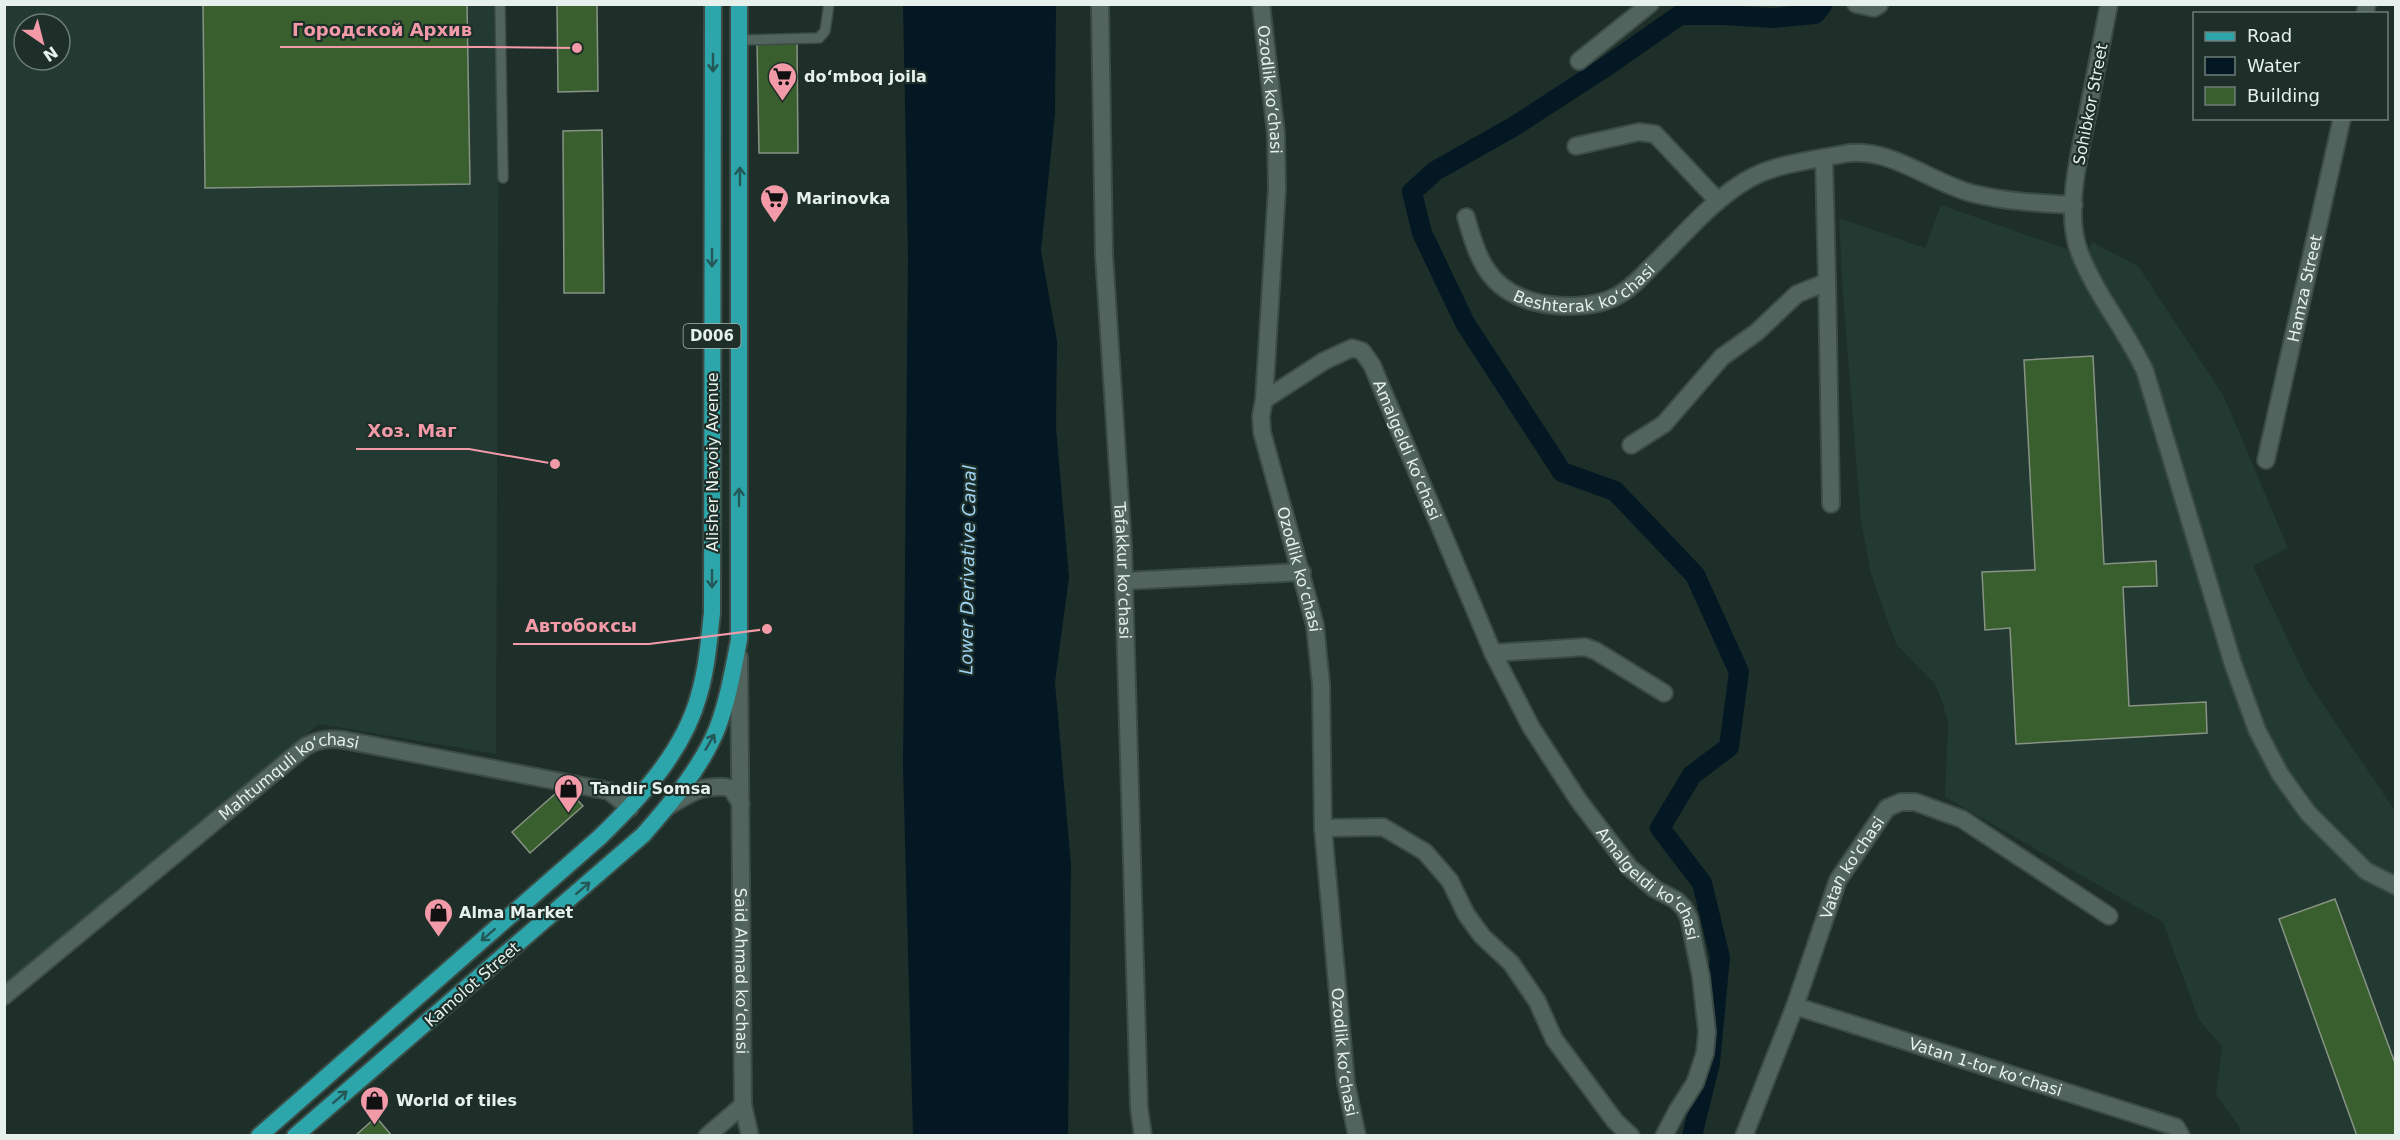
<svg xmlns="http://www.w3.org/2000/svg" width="2400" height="1140" font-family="'DejaVu Sans',sans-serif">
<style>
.built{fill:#223a32;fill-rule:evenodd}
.water{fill:#041823}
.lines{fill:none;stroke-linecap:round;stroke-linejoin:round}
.canal{stroke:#041823;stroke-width:20}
.building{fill:#395f2e;stroke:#889385;stroke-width:1.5}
.service-casing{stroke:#3d4b46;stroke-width:12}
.minor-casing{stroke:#3d4b46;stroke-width:20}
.primary-casing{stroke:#3d4b46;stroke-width:20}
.service{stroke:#52645e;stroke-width:9}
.minor{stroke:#52645e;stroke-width:16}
.primary{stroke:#2ca5ab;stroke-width:16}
.oneway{stroke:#235856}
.labels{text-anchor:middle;stroke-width:4.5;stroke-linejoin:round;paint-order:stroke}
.shield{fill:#1e2f29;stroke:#aab6b2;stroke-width:1.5}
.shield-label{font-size:15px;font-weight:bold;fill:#e6f0ec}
.poi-label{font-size:16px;font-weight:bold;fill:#e6f0ec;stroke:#1e2f29;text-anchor:start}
.street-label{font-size:16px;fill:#e6f0ec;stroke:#1e2f29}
.water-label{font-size:18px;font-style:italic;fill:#9ed2f2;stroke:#1e2f29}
.leader{fill:none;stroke:#f39aa8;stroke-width:2}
.callout-dot{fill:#f39aa8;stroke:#1e2f29;stroke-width:2}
.callout-label{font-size:18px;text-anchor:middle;font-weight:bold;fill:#f39aa8;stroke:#1e2f29;stroke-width:4.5;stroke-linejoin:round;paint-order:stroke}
</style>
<rect width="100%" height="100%" fill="#1e2f29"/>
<path class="built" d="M5,5H499L496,754L319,724L5,987ZM24,24H60V60H24Z
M1941,205L2087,256L2092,242L2139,267L2224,397L2288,548L2253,566L2307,680L2395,811V1135H2241L2239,1126L2216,1095L2222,1046L2199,1020L2163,922L1945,797L1948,724L1943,704L1936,685L1896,644L1871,574L1861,521L1843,294L1839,218L1925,248Z"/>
<path class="water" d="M903,5H1056L1055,114L1041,251L1057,341L1056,428L1069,577L1055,682L1071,865L1068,1135H913L903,767L908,257Z"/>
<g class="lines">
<path class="canal" d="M1692,1136L1710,1063L1720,957L1702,883L1660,828L1692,775L1729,747L1739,672L1695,575L1615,491L1562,472L1465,323L1422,233L1412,192L1435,171L1513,127L1607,66L1680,15H1724L1773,18L1815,14L1823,4"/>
</g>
<path class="building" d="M203,4H467L470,184L205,188Z
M557,4H597L598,91L558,92Z
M797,40L798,153H759L757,41Z
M602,130L604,293H564L563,131Z
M2093,356L2104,564L2156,561L2157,586L2123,587L2129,706L2206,702L2207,733L2016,744L2010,628L1985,630L1982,572L2035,570L2024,360Z
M564,786L583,806L530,853L512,832Z
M2335,899L2396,1066V1136H2357L2279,919Z
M376,1117L392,1136H355Z"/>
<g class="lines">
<defs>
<path id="service" d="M500,4L503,178
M740,40L819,38L825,31L829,4"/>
<g id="minor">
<path id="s1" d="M1100,4L1104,255L1123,547L1139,1107L1143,1136"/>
<path id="s2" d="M1261,4L1276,134L1277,188L1264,400L1261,416L1262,432L1315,625L1321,684L1323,828L1346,1083L1357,1136"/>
<path d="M1856,4L1874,8L1879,5"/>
<path d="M2109,4C2102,40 2095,76 2088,112C2080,152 2064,211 2079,251C2094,292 2126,330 2145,371L2233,664L2257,730L2280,774L2308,813L2366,871L2396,886"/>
<path d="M2365,14L2367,4"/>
<path d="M1579,61L1650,4"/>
<path d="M1576,146L1639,132L1655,134L1718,201"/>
<path id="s3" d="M1466,217C1478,259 1488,290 1535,302C1559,308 1593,308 1615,297C1630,290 1642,276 1653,265C1683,236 1711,201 1747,180C1773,164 1813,160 1843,154C1890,145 1931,184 1975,194C2008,202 2041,203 2074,205"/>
<path d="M1827,282L1831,504"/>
<path id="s4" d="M1264,400L1324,361L1352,348L1362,351L1372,365L1493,653L1531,727L1579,801L1630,868L1655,889L1676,900L1684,908L1689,918L1701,977L1707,1032L1705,1053L1695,1083L1677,1111L1664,1136"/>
<path d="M1631,445L1664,424L1722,357L1757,332L1797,294L1827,282L1824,159"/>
<path id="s5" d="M2266,460L2342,118"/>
<path d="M1124,581L1302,572"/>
<path d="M1493,653L1585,647L1596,651L1664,693"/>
<path id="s6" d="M739,657L743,1105L750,1136"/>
<path d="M669,806C690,793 705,783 731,788L741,804"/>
<path d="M1323,828L1383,827L1425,852L1450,881L1466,914L1482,936L1511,963L1537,1001L1554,1039L1615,1121L1631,1136"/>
<path id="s7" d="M4,996L306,746C320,739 329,738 344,740L609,791L630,808"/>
<path id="s8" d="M1795,1006L2176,1127L2181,1136"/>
<path d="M707,1136L743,1105"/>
<path id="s9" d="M1744,1136L1795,1006L1838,880L1887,808L1901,802H1915L1962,819L2109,916"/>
</g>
<path id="primary" d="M259,1136L600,837C641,797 684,751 699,695C707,668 709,640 712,613L713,4
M295,1136L643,835C671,803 701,768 717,729C728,700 733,670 739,640V4"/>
</defs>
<use href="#service" class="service-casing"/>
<use href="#minor" class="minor-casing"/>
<use href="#primary" class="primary-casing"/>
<use href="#service" class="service"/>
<use href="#minor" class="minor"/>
<use href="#primary" class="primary"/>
</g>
<defs><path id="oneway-shaft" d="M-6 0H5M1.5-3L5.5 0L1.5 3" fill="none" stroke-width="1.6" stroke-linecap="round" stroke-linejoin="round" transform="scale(1.5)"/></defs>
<g class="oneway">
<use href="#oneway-shaft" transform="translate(713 63) rotate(90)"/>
<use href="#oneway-shaft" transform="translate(740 176) rotate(-90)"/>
<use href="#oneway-shaft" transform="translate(712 258) rotate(90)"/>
<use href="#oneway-shaft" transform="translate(739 497) rotate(-90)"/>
<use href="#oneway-shaft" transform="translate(712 579) rotate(90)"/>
<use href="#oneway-shaft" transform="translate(710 742) rotate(-60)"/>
<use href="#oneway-shaft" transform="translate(583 888) rotate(-41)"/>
<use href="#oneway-shaft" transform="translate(488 935) rotate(139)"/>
<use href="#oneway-shaft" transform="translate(340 1097) rotate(-41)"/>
</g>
<defs>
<symbol id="supermarket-pin" viewBox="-11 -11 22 30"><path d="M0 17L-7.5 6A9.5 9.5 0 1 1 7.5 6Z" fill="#f39aa8" stroke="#1e2f29"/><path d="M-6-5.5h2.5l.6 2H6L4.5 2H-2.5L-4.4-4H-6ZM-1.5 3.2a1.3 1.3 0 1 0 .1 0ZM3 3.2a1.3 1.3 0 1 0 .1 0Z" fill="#111"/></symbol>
<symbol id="shop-pin" viewBox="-11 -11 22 30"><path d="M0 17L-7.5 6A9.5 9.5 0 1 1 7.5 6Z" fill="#f39aa8" stroke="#1e2f29"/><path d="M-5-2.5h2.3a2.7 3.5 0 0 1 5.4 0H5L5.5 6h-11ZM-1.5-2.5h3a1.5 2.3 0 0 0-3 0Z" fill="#111"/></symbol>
</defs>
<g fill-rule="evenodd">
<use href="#supermarket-pin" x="766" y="60" width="33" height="45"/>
<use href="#supermarket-pin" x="758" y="182" width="33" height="45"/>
<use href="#shop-pin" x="552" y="772" width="33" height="45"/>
<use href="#shop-pin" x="422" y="896" width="33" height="45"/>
<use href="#shop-pin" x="358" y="1084" width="33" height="45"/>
</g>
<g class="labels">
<rect class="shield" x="683.5" y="324" width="57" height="24" rx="4.5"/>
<g class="shield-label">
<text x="712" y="341">D006</text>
</g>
<g class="poi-label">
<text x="804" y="82">doʻmboq joila</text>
<text x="796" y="204">Marinovka</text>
<text x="590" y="794">Tandir Somsa</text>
<text x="459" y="918">Alma Market</text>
<text x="396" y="1106">World of tiles</text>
</g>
<g class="street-label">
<text dy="6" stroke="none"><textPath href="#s2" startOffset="86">Ozodlik ko‘chasi</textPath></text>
<text transform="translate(2090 104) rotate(-79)" y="6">Sohibkor Street</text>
<text dy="6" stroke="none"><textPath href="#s3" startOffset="170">Beshterak ko‘chasi</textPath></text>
<text dy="6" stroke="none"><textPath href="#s5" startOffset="176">Hamza Street</textPath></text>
<text dy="6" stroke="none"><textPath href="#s4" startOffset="222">Amalgeldi ko‘chasi</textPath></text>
<text transform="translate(712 462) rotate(-90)" y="6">Alisher Navoiy Avenue</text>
<text dy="6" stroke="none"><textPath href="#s2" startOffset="572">Ozodlik ko‘chasi</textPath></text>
<text dy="6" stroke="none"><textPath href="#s1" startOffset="567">Tafakkur ko‘chasi</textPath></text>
<text dy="6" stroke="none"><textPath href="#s7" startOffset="364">Mahtumquli ko‘chasi</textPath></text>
<text dy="6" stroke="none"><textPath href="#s9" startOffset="290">Vatan ko'chasi</textPath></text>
<text dy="6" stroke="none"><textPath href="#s4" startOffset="724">Amalgeldi ko‘chasi</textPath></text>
<text dy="6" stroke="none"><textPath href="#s6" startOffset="314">Said Ahmad ko‘chasi</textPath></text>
<text transform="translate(472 984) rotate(-41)" y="6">Kamolot Street</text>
<text dy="6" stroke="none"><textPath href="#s2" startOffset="1058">Ozodlik ko‘chasi</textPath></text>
<text dy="6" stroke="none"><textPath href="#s8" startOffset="200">Vatan 1-tor ko‘chasi</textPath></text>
</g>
<g class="water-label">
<text transform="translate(968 570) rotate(-89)" y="6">Lower Derivative Canal</text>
</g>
</g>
<path class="leader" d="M577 48L484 47H280M555 464L469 449H356M767 629L649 644H513"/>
<g class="callout-dot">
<circle cx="577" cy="48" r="6"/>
<circle cx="555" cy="464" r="6"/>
<circle cx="767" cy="629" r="6"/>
</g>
<g class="callout-label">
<text x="382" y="36">Городской Архив</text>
<text x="412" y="437">Хоз. Маг</text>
<text x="581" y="632">Автобоксы</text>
</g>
<rect width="2400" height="1140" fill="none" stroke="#e6f0ec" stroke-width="12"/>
<rect x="2193" y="12" width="195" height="108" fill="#1e2f29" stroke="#6e7c77" stroke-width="1.5"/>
<rect x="2205" y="32" width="30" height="9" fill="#2ca5ab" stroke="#6e7c77" stroke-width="1.5"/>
<text x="2247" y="42" font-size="18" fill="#e6f0ec">Road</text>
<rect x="2205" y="57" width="30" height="18" fill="#041823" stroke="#6e7c77" stroke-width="1.5"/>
<text x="2247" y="72" font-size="18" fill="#e6f0ec">Water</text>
<rect x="2205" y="87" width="30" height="18" fill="#395f2e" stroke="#6e7c77" stroke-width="1.5"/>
<text x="2247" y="102" font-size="18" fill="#e6f0ec">Building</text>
<g transform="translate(42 42) rotate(145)"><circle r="28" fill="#1e2f29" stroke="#6e7c77" stroke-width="1.5"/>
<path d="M0-4.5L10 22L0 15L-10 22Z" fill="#f39aa8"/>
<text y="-9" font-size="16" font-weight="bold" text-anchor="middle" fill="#e6f0ec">N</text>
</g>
</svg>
